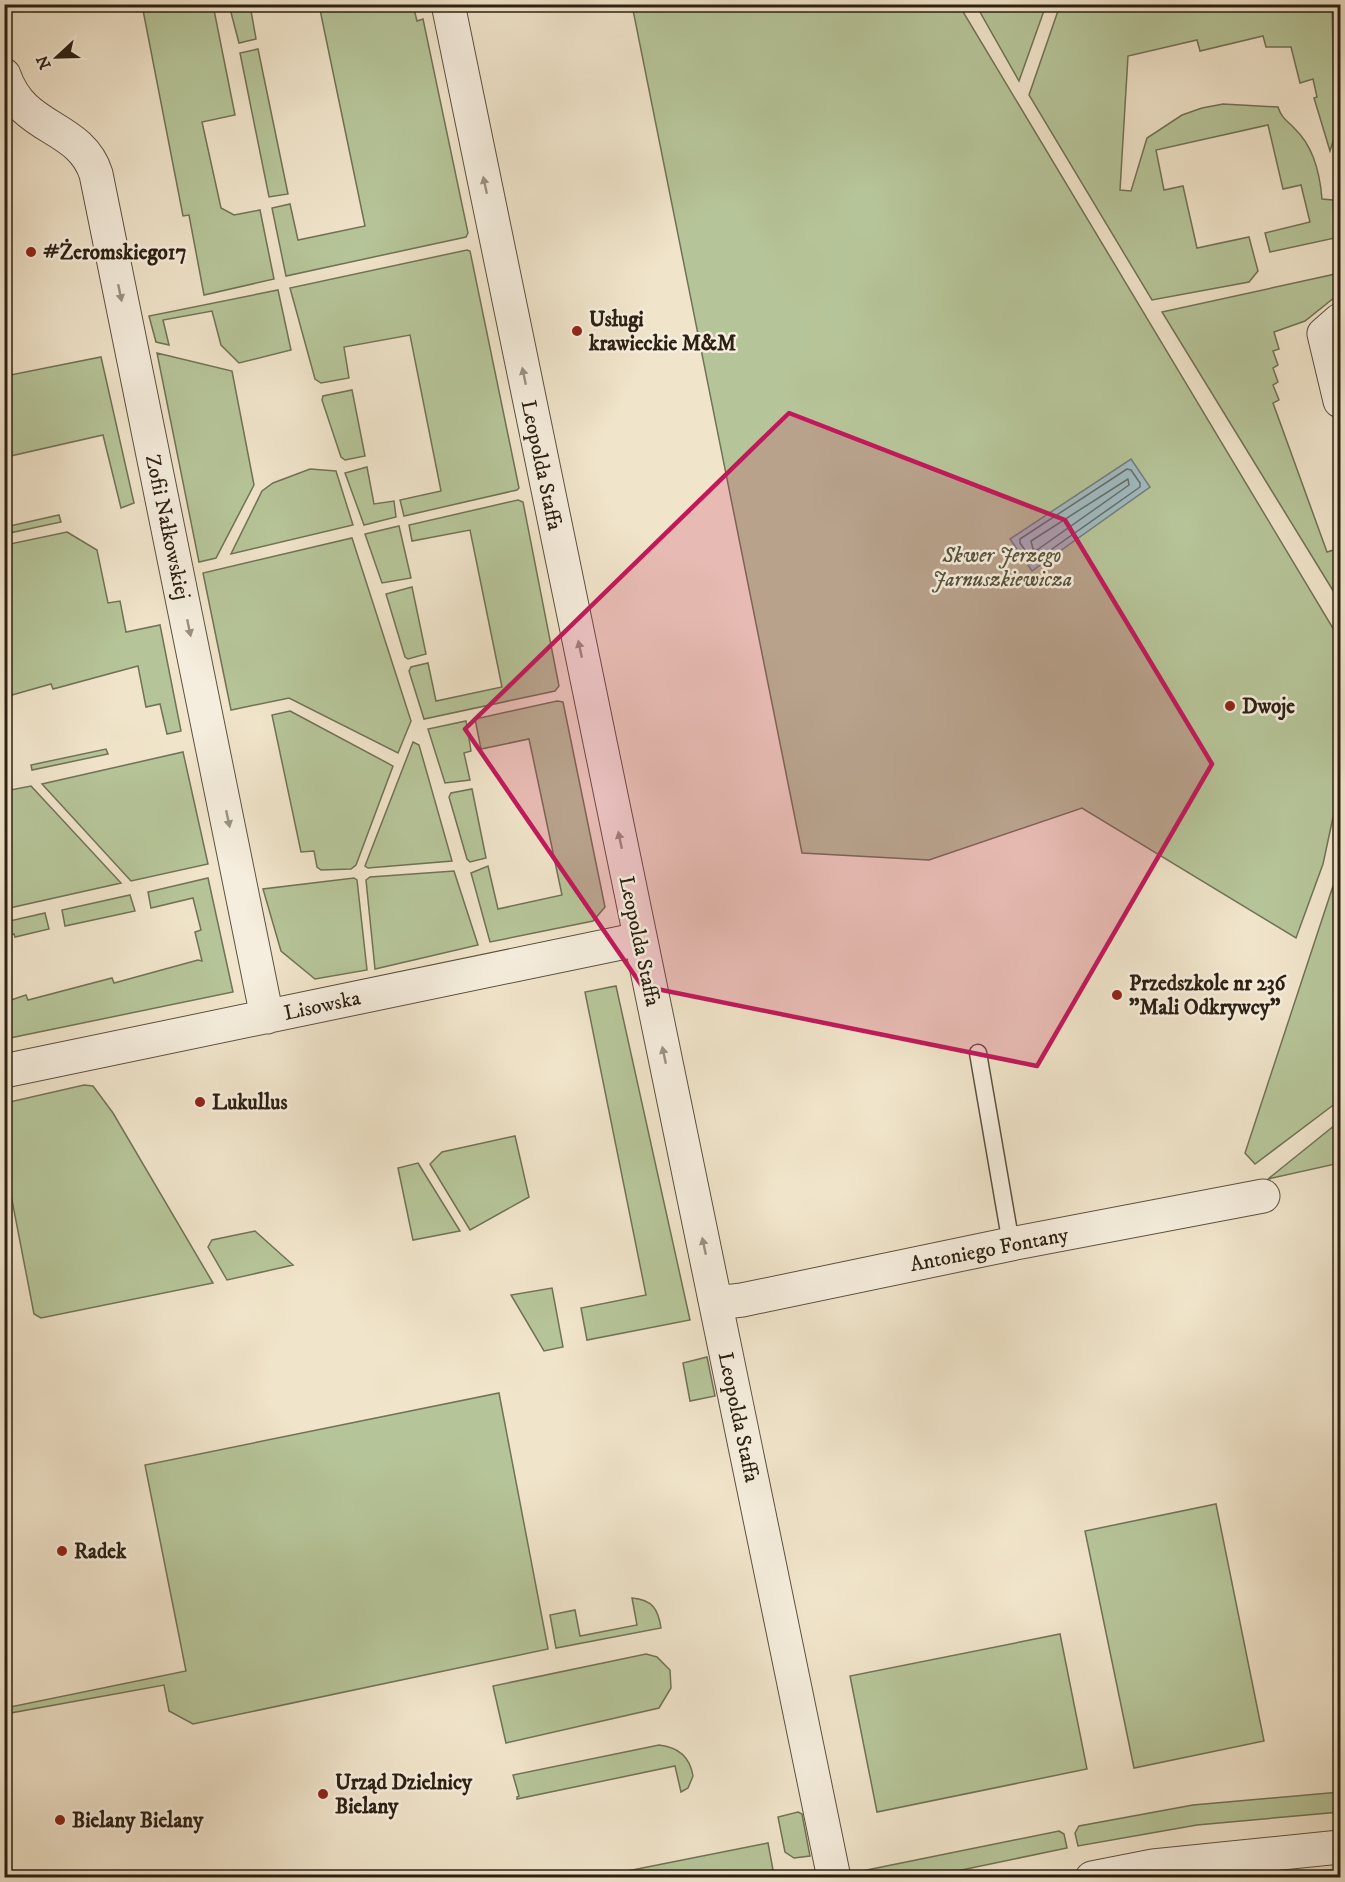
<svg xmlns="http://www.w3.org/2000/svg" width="1345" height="1882" font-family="'IM FELL DW Pica',serif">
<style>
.green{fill:#b6c599;stroke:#717256;stroke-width:1.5}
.water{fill:#a0bbc2;stroke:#727d7c;stroke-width:1.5}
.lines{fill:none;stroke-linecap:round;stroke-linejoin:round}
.shore{stroke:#666e6a;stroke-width:1.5}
.service-casing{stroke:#5d5140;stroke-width:19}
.minor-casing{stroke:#5d5140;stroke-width:35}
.tertiary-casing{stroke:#5d5140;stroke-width:35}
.service{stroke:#f5eddd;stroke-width:16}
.minor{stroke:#f5eddd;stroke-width:33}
.tertiary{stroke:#f5eddd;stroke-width:33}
.oneway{fill:#9b9182}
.marked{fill:#c2185b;fill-opacity:0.2;stroke:#c2185b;stroke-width:4.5;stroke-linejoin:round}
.poi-dot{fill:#8f2418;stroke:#f5eddd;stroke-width:2}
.labels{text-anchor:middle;stroke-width:5;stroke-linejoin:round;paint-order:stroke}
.poi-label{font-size:21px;font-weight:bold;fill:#2c2012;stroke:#f5eddd;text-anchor:start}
.street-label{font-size:21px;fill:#2c2012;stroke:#f5eddd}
.park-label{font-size:21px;font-style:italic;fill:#55523a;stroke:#f5eddd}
</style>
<rect width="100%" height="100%" fill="#f0e4ca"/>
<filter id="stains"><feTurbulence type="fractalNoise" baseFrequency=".00333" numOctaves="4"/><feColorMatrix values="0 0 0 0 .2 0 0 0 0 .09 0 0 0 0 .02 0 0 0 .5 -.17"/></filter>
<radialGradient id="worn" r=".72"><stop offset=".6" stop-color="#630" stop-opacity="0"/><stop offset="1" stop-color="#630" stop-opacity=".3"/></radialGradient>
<path class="green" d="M142,5H213L235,115L202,122L221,208L234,215L260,210L274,279L204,295L189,215L183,216Z
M229,5H250L256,39L239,43Z
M319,5H413L417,21L423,19L468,233L466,237L286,276L272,208L290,204L298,240L365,226Z
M632,5H959L1340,640V785L1323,864L1296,938L1082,808L929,860L802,853Z
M976,5H1046L1019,81Z
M1060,5H1332L1335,135L1330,151L1314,98L1317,97L1313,79L1300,83L1291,47H1266L1263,36L1200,51L1197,40L1128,56L1120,190L1131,191L1147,138L1182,115L1202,108L1223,104L1278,107C1282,119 1287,120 1295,129C1314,147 1320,174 1322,199L1333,200L1335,238L1270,252L1265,233L1310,222L1301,185L1283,189L1268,125L1156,150L1164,190L1183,186L1197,248L1249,237L1258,271L1249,282L1152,300L1029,95Z
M258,49L288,194L269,197L240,53Z
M467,250L470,251L519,488L517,490L404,516L400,500L441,491L410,335L344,347L349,378L321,383L315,379L290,288Z
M1340,273V293L1305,321L1274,332L1279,349L1273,351L1278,365L1273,368L1278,382L1273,385L1279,400L1273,403L1327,552L1340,548V602L1162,312Z
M278,290L291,350L239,363L221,345L212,311L163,320L169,345L156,342L149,316Z
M157,353L232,371L254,485L216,558L199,562Z
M101,357L134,503L121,508L103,435L6,457L5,452V376Z
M352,390L365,456L345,460L341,457L322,400L323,396Z
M367,467L374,504L394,501L396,517L364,525L345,473Z
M310,469L336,471L353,525L231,554L262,491L273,483Z
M518,500L523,502L559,686L555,691L424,719L409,671L411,667L428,663L436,701L502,687L470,530L412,541L409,525Z
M59,515L61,522L5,534V527Z
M399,526L411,578L382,583L365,534Z
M67,532L97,550L108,603L120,601L126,632L160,625L181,731L167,734L160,704L146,707L138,666L53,689L51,684L5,697V545Z
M352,538L411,721L398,753L289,698L231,710L203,573Z
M412,587L426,654L408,659L405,657L386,594Z
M557,701L563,702L605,907L593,921L490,942L471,873L488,866L498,909L562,895L529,739L481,749L475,719Z
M290,711L393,766L356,865L351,869L321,870L317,867L314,851L301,852L272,715Z
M466,721L471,751L464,753L470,780L445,783L428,729Z
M413,742L419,745L452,861L368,868L365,866Z
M106,749L108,754L32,770L31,765Z
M183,752L208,864L131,881L42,784Z
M31,786L121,883L5,909V791Z
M472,789L486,858L470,862L467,859L449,797L451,793Z
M454,871L478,945L375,969L366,880L370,877Z
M1336,877L1340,880V1100L1255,1164L1245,1153Z
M208,878L233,992L5,1039V1002L26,995L28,1000L112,978L114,983L198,960L202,961L195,932L201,930L193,898L151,908L148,892Z
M354,878L357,880L367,970L315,979L281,951L263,889Z
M130,895L135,911L65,926L62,910Z
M45,913L49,929L15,937L14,934L5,936V922Z
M616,986L690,1320L587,1340L581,1308L646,1295L585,992Z
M84,1085L93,1086L113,1113L213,1283L41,1318L34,1314L5,1164V1103Z
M1340,1121V1163L1268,1179Z
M515,1136L529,1197L470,1230L430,1164L442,1152Z
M418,1163L460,1231L413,1240L398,1168Z
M255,1231L293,1265L227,1280L208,1247L212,1240Z
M552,1288L563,1347L544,1351L511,1295Z
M707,1357L715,1396L690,1401L683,1363Z
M499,1393L548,1649L193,1724L169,1711L164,1685L5,1714V1708L186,1671L145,1465Z
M1216,1504L1264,1741L1134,1768L1085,1531Z
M632,1598C652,1600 658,1608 661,1628L556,1648L550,1615L575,1610L580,1636L637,1625Z
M1060,1634L1087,1769L877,1812L850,1676Z
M646,1654L657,1657L670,1670L671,1688L659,1708L506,1743L493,1686Z
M659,1745C678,1747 690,1757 693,1776L688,1788L681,1792L675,1766L517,1799V1797L519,1796L513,1775Z
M1340,1792V1812L1197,1825L1078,1846L1075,1833L1079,1826L1193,1805Z
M798,1812L802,1814L810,1856L794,1858L785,1852L778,1817Z
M1059,1831L1064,1834L1067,1848L928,1877H862L857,1872Z
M768,1843L773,1870L738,1878L597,1877Z
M1340,1869V1877H1244Z"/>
<path class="water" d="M1131,459L1150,487L1032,571L1010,539Z"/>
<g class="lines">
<path class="shore" d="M1127,469L1131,470L1140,483V487L1035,561L1032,560L1020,543V539Z
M1128,479L1129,485L1037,550L1033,549L1031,541Z"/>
<defs>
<path id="service" d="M978,1053L1011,1244"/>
<path id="minor" d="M448,4L834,1878
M4,75C23,132 80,124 96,174L267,1017
M1340,320L1324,334L1340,401
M4,1071L640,939
M716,1303L742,1300L1011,1244L1263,1196"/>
<path id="tertiary" d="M1092,1878L1153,1866L1340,1847"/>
</defs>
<use href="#service" class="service-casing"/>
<use href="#minor" class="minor-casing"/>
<use href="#tertiary" class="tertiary-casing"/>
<use href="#service" class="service"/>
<use href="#minor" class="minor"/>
<use href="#tertiary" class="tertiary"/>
</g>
<defs><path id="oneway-solid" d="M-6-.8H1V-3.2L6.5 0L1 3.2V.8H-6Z" transform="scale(1.5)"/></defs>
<g class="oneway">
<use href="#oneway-solid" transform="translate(485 185) rotate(-102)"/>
<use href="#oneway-solid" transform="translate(120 293) rotate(78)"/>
<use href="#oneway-solid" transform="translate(524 376) rotate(-102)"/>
<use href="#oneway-solid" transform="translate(189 628) rotate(78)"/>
<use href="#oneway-solid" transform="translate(580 649) rotate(-102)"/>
<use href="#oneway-solid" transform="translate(228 819) rotate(78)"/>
<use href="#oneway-solid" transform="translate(620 840) rotate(-102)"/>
<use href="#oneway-solid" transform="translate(664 1055) rotate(-102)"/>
<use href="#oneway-solid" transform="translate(704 1246) rotate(-102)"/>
</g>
<path class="marked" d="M789,413L1065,520L1212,764L1037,1066L642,986L465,729Z"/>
<g class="poi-dot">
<circle cx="31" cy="252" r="6"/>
<circle cx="577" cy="331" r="6"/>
<circle cx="1230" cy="706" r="6"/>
<circle cx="1117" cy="995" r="6"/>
<circle cx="200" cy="1102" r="6"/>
<circle cx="62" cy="1551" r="6"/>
<circle cx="323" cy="1794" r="6"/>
<circle cx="60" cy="1820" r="6"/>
</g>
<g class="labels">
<g class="poi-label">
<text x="43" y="259">#Żeromskiego17</text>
<text x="589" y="326">Usługi<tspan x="589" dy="24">krawieckie M&amp;M</tspan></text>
<text x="1242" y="713">Dwoje</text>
<text x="1129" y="990">Przedszkole nr 236<tspan x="1129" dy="24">"Mali Odkrywcy"</tspan></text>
<text x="212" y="1109">Lukullus</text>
<text x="74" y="1558">Radek</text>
<text x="335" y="1789">Urząd Dzielnicy<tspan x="335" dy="24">Bielany</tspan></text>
<text x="72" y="1827">Bielany Bielany</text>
</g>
<g class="street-label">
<text transform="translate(542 465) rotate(78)" y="7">Leopolda Staffa</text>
<text transform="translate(168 527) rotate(78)" y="7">Zofii Nałkowskiej</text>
<text transform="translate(640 941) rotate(78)" y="7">Leopolda Staffa</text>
<text transform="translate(322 1005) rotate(-12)" y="7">Lisowska</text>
<text transform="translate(989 1249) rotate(-11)" y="7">Antoniego Fontany</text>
<text transform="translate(739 1417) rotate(78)" y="7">Leopolda Staffa</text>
</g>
<g class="park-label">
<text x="1002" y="562">Skwer Jerzego<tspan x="1002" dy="24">Jarnuszkiewicza</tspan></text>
</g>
</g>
<rect width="1345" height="1882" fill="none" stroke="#f0e4ca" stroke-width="24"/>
<rect x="6" y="6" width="1333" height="1870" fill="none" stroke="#2c2012" stroke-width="3"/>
<rect x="12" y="12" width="1321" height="1858" fill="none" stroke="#2c2012" stroke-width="1.5"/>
<g transform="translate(57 57) rotate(248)" stroke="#f5eddd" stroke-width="4.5" paint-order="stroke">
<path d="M0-4.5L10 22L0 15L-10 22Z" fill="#2c2012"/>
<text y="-9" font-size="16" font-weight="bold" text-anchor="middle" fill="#2c2012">N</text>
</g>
<rect width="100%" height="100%" filter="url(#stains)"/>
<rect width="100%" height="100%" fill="url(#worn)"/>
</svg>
